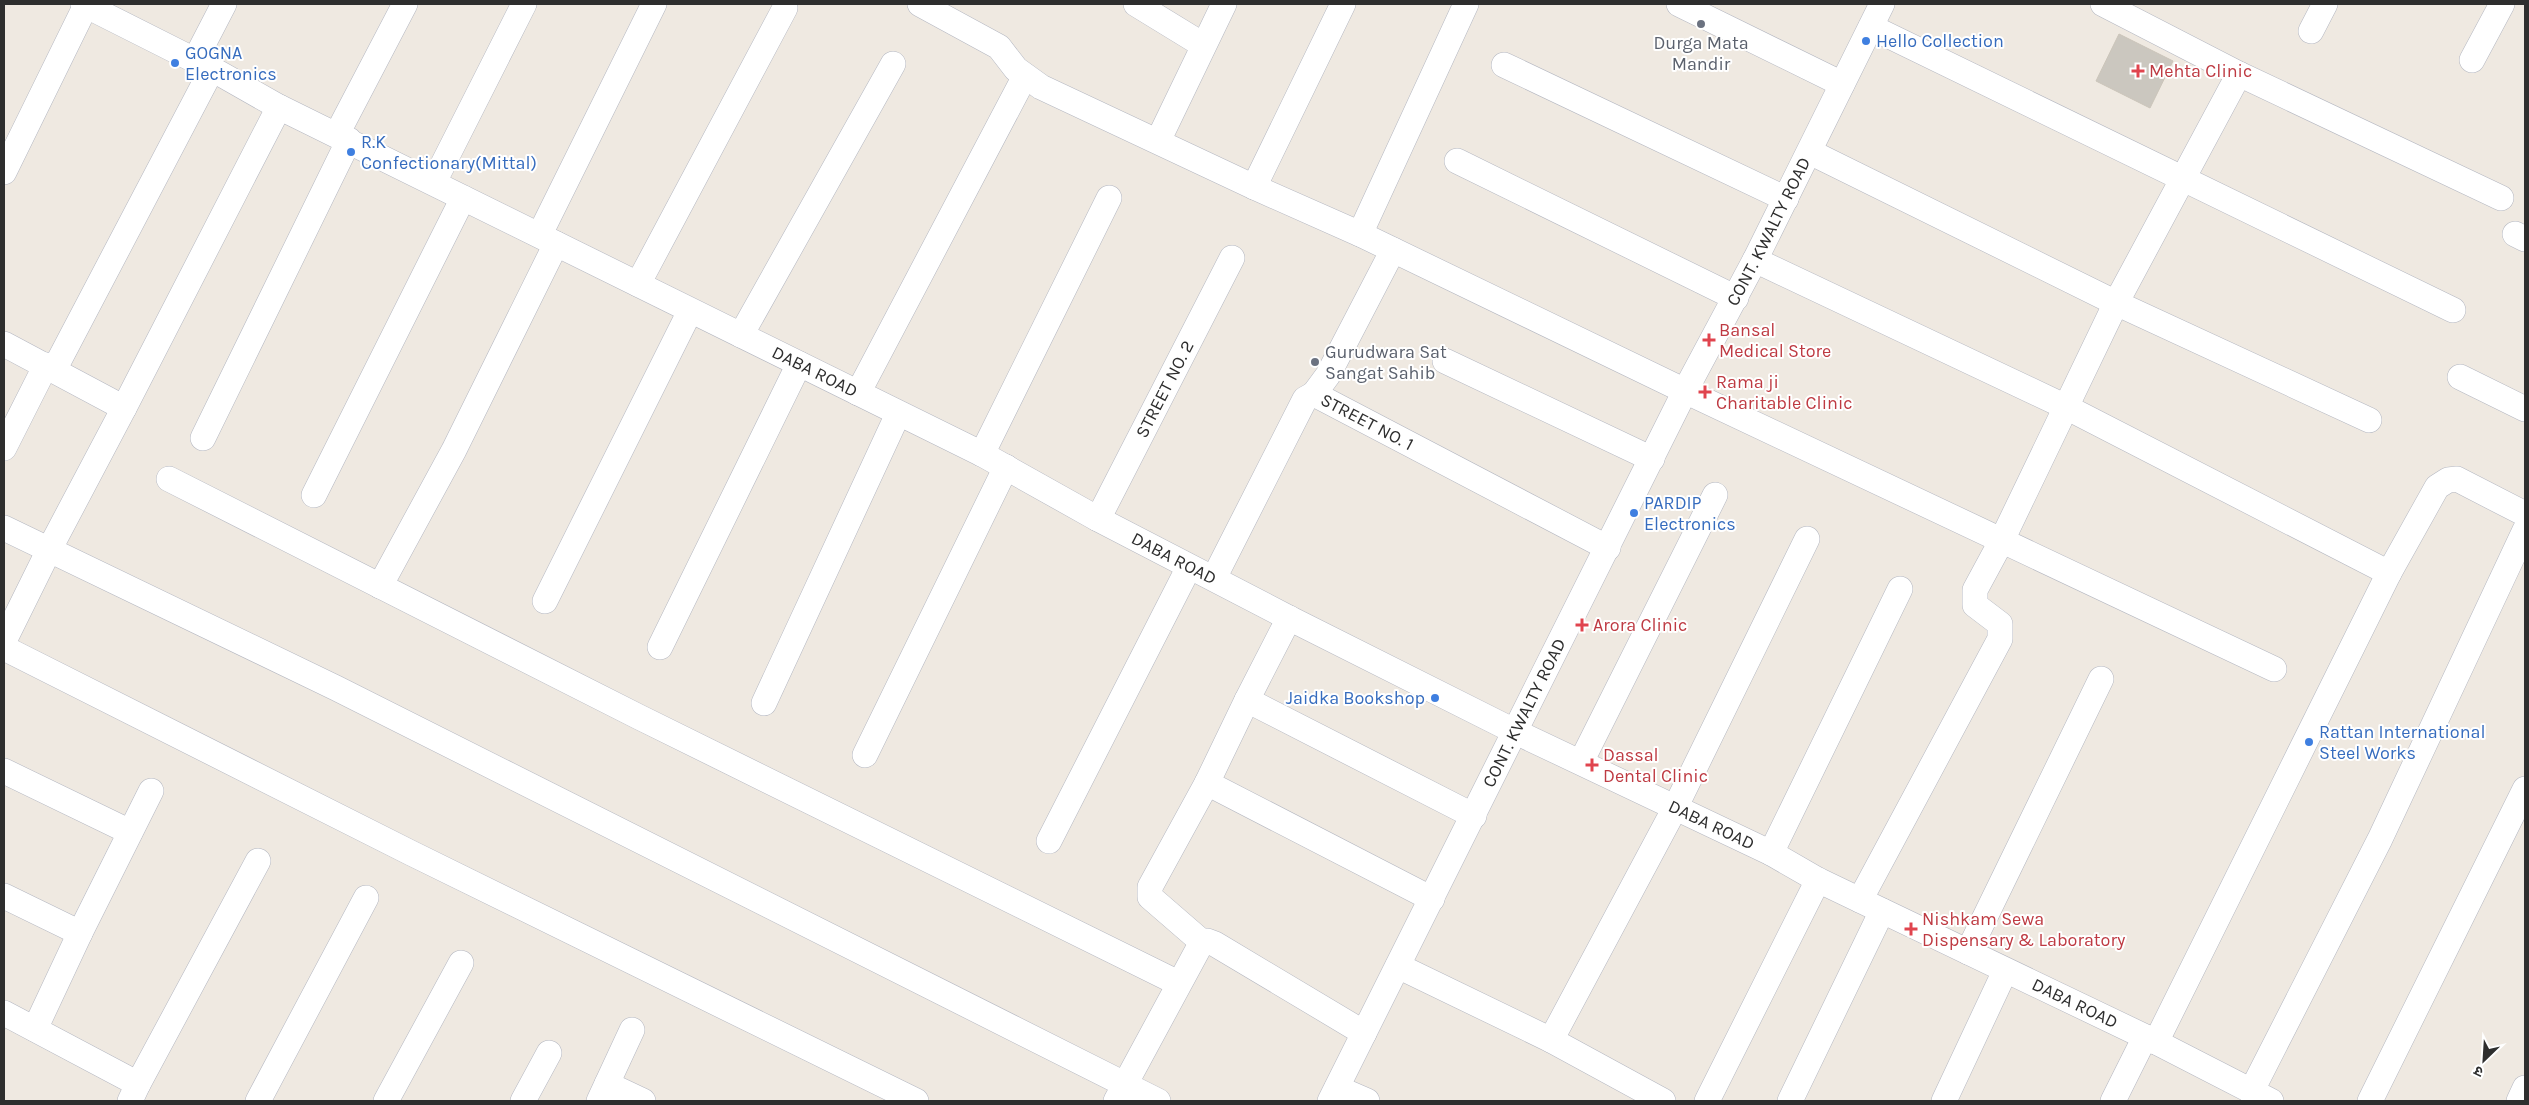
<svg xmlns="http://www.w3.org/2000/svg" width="2529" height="1105" font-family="Karla,'Noto Sans Devanagari',sans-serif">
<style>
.building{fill:#cbc7bf;stroke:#cbc5ba}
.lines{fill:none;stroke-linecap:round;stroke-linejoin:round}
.minor-casing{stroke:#b4b7c1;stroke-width:26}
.minor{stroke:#fff;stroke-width:25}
.worship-dot{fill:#6b7280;stroke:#fff;stroke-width:2}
.shop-dot{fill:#3f7fe0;stroke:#fff;stroke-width:2}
.health-dot{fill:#e0444e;stroke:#fff;stroke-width:2}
.labels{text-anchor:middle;stroke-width:4;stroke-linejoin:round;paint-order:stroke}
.shop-label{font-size:18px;fill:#366cbe;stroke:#fff;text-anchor:start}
.worship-label{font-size:18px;fill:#5b616d;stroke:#fff}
.health-label{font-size:18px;fill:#be3a42;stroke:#fff;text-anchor:start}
.street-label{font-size:18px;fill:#2e2e2e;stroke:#fff}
</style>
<rect width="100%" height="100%" fill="#efe9e1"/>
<path class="building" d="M2119,34L2173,61L2150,108L2096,81Z"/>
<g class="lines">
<defs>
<g id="minor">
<path id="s1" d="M83,4L212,69L279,107L982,454L1098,519L1289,618L1516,732L1771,853L1818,880L2156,1042L2271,1101"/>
<path d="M920,4L999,47L1016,69L1041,87L1254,187L1360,234L1685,391L2274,669"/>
<path d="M1136,4L1203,45"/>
<path d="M1679,4L1842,84"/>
<path d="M2103,4L2239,74L2501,198"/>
<path d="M1871,27L2453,310"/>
<path d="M2311,31L2325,4"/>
<path d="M195,60L224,4"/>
<path d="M2472,60L2502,4"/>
<path d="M1504,65L1786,199"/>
<path d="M337,134L405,4"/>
<path d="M1158,141L1224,4"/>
<path d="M1810,152L2116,303L2369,420"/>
<path d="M1457,161L1736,298"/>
<path d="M4,172L86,5"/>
<path d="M434,182L524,4"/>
<path d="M1254,187L1343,4"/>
<path d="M540,234L654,4"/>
<path d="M1360,234L1466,4"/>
<path d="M2515,234L2525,239"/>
<path d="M1755,260L2066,407L2389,573"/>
<path d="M638,284L785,8"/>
<path d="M741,335L893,64"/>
<path d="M4,344L124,408L49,550L4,641"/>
<path d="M1445,361L1652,459"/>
<path d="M54,370L212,69"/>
<path d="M2460,377L2525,409"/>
<path d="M858,393L1025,76"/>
<path d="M1314,394L1328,375L1393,250"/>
<path d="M124,408L279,107"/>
<path d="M203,438L349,140"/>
<path d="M4,448L46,365"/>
<path d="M982,454L1109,198"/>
<path d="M169,479L639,717L1178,983"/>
<path d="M314,495L463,198"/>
<path id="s2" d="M1098,519L1232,258"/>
<path d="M4,528L336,688L1158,1101"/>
<path id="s3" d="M1214,578L1305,399L1314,394L1608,548"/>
<path d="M380,586L454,450L556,244"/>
<path d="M545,601L690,311"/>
<path d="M1289,618L1247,700L1474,816"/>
<path d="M660,647L799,364"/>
<path d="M4,648L411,853L916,1101"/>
<path d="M1247,700L1207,783L1432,899"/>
<path d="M764,703L898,414"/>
<path d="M865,755L1006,467"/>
<path d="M1581,762L1715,495"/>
<path d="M4,771L130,832"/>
<path d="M1207,783L1150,887V897L1202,942L1207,941L1215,944L1364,1033"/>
<path d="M1049,841L1189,567"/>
<path d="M1771,853L1900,589"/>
<path d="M4,896L80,933"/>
<path d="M1860,900L2000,639V624L1975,605V590L2002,540L2116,303L2239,74"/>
<path d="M1968,952L2101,679"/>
<path d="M1398,966L1551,1040L1663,1101"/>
<path d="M4,1013L138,1084L130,1101"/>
<path d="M35,1029L80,933L151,791"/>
<path d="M1551,1040L1675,808L1807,539"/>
<path d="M2156,1042L2389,573L2437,487L2448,480L2457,479L2525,514"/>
<path d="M138,1084L258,861"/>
<path d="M607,1084L643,1101"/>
<path d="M1337,1088L1367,1101"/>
<path d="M2251,1092L2380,839L2525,530"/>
<path d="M258,1101L366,898"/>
<path d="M386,1101L461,963"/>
<path d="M523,1101L549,1053"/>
<path d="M599,1101L632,1030"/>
<path d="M1116,1101L1202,942"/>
<path id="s4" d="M1330,1101L1685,391L1755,260L1882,4"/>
<path d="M1707,1101L1818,880"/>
<path d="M1790,1101L1882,911"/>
<path d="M1944,1101L2005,971"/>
<path d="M2113,1101L2145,1037"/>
<path d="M2370,1101L2525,789"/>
<path d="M2519,1101L2525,1088"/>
</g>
</defs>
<use href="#minor" class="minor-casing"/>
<use href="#minor" class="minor"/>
</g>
<g class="worship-dot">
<circle cx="1701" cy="24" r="5"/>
<circle cx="1315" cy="362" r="5"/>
</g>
<g class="shop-dot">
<circle cx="1866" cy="41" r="5"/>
<circle cx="175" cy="63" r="5"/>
<circle cx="351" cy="152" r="5"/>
<circle cx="1634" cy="513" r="5"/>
<circle cx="1435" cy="698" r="5"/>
<circle cx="2309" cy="742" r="5"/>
</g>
<g class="health-dot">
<path d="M2135.5 63.5h5v5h5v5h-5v5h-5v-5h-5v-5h5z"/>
<path d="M1706.5 332.5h5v5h5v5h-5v5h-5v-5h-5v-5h5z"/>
<path d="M1702.5 384.5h5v5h5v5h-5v5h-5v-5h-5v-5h5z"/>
<path d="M1579.5 617.5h5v5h5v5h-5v5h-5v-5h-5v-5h5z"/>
<path d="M1589.5 757.5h5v5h5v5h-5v5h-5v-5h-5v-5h5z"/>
<path d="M1908.5 921.5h5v5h5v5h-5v5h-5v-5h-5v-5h5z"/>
</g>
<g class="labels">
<g class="shop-label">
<text x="1876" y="47">Hello Collection</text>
<text x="185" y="59">GOGNA<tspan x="185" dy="21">Electronics</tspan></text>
<text x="361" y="148">R.K<tspan x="361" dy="21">Confectionary(Mittal)</tspan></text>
<text x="1644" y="509">PARDIP<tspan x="1644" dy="21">Electronics</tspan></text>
<text x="1425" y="704" text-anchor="end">Jaidka Bookshop</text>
<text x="2319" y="738">Rattan International<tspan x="2319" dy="21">Steel Works</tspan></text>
</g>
<g class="worship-label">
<text x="1701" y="49">Durga Mata<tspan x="1701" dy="21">Mandir</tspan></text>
<text x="1325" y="358" text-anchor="start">Gurudwara Sat<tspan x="1325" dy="21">Sangat Sahib</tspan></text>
</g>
<g class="health-label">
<text x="2149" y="77">Mehta Clinic</text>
<text x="1719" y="336">Bansal<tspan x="1719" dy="21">Medical Store</tspan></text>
<text x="1716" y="388">Rama ji<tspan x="1716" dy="21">Charitable Clinic</tspan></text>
<text x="1593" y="631">Arora Clinic</text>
<text x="1603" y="761">Dassal<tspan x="1603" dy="21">Dental Clinic</tspan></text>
<text x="1922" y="925">Nishkam Sewa<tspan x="1922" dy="21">Dispensary &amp; Laboratory</tspan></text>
</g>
<g class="street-label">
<text dy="6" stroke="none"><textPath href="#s4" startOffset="974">CONT. KWALTY ROAD</textPath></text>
<text dy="6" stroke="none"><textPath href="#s1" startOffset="819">DABA ROAD</textPath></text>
<text dy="6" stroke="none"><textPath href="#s2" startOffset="146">STREET NO. 2</textPath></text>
<text dy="6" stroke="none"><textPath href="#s3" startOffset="271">STREET NO. 1</textPath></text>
<text dy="6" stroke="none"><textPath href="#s1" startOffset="1224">DABA ROAD</textPath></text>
<text dy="6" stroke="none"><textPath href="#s4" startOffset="434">CONT. KWALTY ROAD</textPath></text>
<text dy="6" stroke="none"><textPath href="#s1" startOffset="1824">DABA ROAD</textPath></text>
<text dy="6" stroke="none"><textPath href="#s1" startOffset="2229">DABA ROAD</textPath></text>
</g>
</g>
<rect width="2529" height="1105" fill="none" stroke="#2e2e2e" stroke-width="10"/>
<g transform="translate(2484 1060) rotate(205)" stroke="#ffffff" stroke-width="4" paint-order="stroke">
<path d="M0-4L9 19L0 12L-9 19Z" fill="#2e2e2e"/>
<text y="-8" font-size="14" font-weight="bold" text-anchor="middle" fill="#2e2e2e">उ</text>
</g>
</svg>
